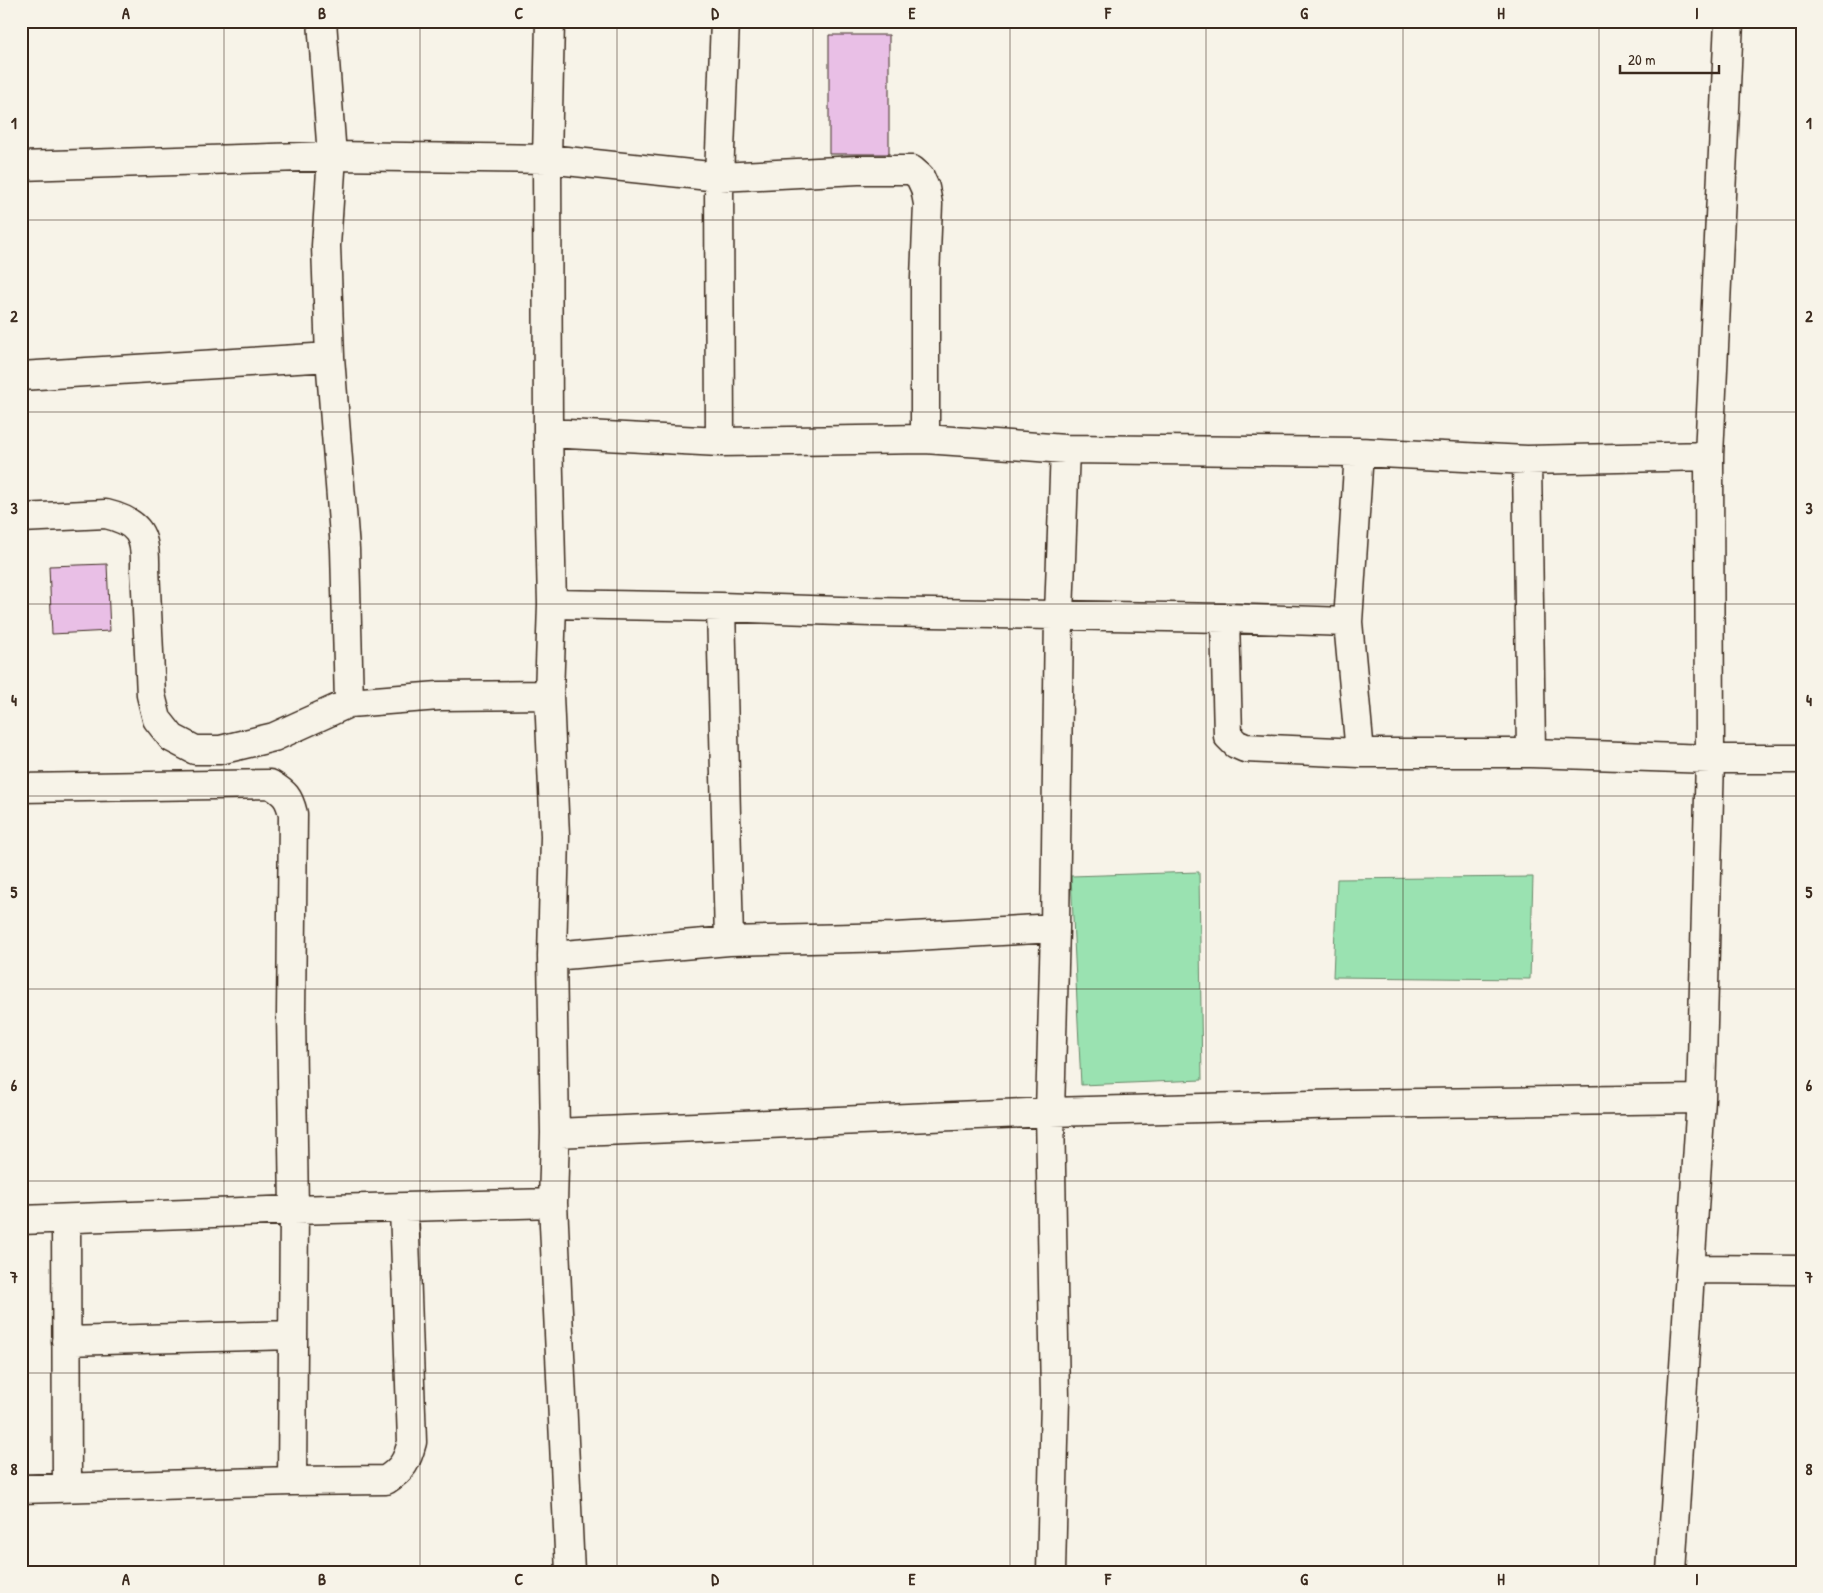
<svg xmlns="http://www.w3.org/2000/svg" width="1823" height="1593" font-family="'Patrick Hand',sans-serif">
<style>
.green{fill:#9ae2b1;stroke:#6a8668}
.building{fill:#e9bfe6;stroke:#3b2a1e}
.lines{fill:none;stroke-linecap:round;stroke-linejoin:round}
.minor-casing{stroke:#3b2a1e;stroke-width:31}
.minor{stroke:#f7f3e8;stroke-width:28}
.grid{fill:none;stroke:#3b2a1e;stroke-width:1;stroke-opacity:0.55}
.neatline{fill:none;stroke:#3b2a1e;stroke-width:2}
.grid-label{font-size:16px;text-anchor:middle;font-weight:bold;fill:#3b2a1e}
</style>
<rect width="100%" height="100%" fill="#f7f3e8"/>
<filter id="ink" filterUnits="userSpaceOnUse"><feTurbulence type="fractalNoise" baseFrequency=".02" numOctaves="2"/><feDisplacementMap in="SourceGraphic" scale="10" xChannelSelector="R" yChannelSelector="G"/><feConvolveMatrix kernelMatrix="1 2 1 2 8 2 1 2 1" color-interpolation-filters="sRGB"/></filter>
<g filter="url(#ink)">
<path class="green" d="M1199,872L1202,1080L1081,1085L1071,876Z
M1533,877L1530,979L1333,977L1337,879Z"/>
<path class="building" d="M829,35H889V154H829Z
M107,564L110,631L52,634L49,566Z"/>
<g class="lines">
<defs>
<path id="minor" d="M550,21L547,159L548,433L552,604L549,695L555,836L552,956L555,1133L553,1203L570,1572
M21,166L332,156L547,159L719,177L858,170H912L920,177L925,188L928,204L925,278V439
M330,357L345,549L349,703L439,696L549,695
M21,376L330,357L326,246L332,156L322,21
M548,433L720,442L925,439L1065,449L1359,452L1527,460L1709,456
M720,442L719,177L725,21
M1359,452L1348,622L1360,753
M1527,460L1531,753
M21,518L106,514C140,522 146,536 145,568L151,695L157,719L172,738L195,750H220L274,737L349,703
M552,604L721,607L871,612L1225,618L1348,622
M721,607L729,941
M1225,618L1228,736L1236,744L1245,748L1360,753H1531L1710,759H1802
M21,788L270,784C285,793 289,797 293,814L291,1014L294,1210L292,1481L21,1489
M552,956L729,941L896,937L1055,928
M555,1133L1050,1112L1349,1104L1701,1099
M66,1219L67,1487
M21,1220L294,1210L553,1203
M1691,1269L1802,1270
M66,1341L292,1335
M292,1481L386,1480C403,1469 407,1461 412,1442L404,1208
M1051,1572L1055,1398L1050,1112L1055,928L1059,614L1065,449
M1671,1572L1701,1099L1710,759L1709,456L1729,21"/>
</defs>
<use href="#minor" class="minor-casing"/>
<use href="#minor" class="minor"/>
</g>
</g>
<path class="grid" d="M224,21V1572M420,21V1572M617,21V1572M813,21V1572M1010,21V1572M1206,21V1572M1403,21V1572M1599,21V1572M21,220H1802M21,412H1802M21,604H1802M21,796H1802M21,989H1802M21,1181H1802M21,1373H1802"/>
<rect width="1823" height="1593" fill="none" stroke="#f7f3e8" stroke-width="55"/>
<path d="M1620 65v8h99v-8" fill="none" stroke="#3b2a1e" stroke-width="2.5"/>
<text x="1628" y="65" font-size="15" fill="#3b2a1e" stroke="#f7f3e8" stroke-width="4" paint-order="stroke">20 m</text>
<rect x="28" y="28" width="1768" height="1538" class="neatline"/>
<g class="grid-label">
<text x="126" y="19">A</text>
<text x="322" y="19">B</text>
<text x="519" y="19">C</text>
<text x="715" y="19">D</text>
<text x="912" y="19">E</text>
<text x="1108" y="19">F</text>
<text x="1304" y="19">G</text>
<text x="1501" y="19">H</text>
<text x="1697" y="19">I</text>
<text x="14" y="129">1</text>
<text x="1809" y="129">1</text>
<text x="14" y="322">2</text>
<text x="1809" y="322">2</text>
<text x="14" y="514">3</text>
<text x="1809" y="514">3</text>
<text x="14" y="706">4</text>
<text x="1809" y="706">4</text>
<text x="14" y="898">5</text>
<text x="1809" y="898">5</text>
<text x="14" y="1091">6</text>
<text x="1809" y="1091">6</text>
<text x="14" y="1283">7</text>
<text x="1809" y="1283">7</text>
<text x="14" y="1475">8</text>
<text x="1809" y="1475">8</text>
<text x="126" y="1585">A</text>
<text x="322" y="1585">B</text>
<text x="519" y="1585">C</text>
<text x="715" y="1585">D</text>
<text x="912" y="1585">E</text>
<text x="1108" y="1585">F</text>
<text x="1304" y="1585">G</text>
<text x="1501" y="1585">H</text>
<text x="1697" y="1585">I</text>
</g>
</svg>
